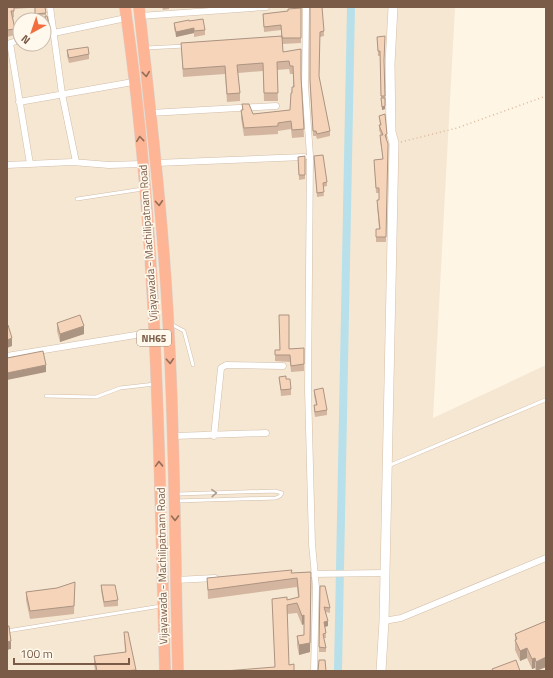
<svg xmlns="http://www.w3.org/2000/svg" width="553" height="678" font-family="'Titillium Web',sans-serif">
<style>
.residential{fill:#f6e7d2;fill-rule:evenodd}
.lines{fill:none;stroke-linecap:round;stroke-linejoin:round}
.canal{stroke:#b7e0ea;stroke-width:8}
.lane-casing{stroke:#d1bda9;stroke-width:4}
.street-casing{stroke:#d1bda9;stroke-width:7}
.secondary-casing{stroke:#d6bfa9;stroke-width:10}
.highway-casing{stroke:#dcd4cf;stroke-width:12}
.path{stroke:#dbb79c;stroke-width:1.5;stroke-dasharray:1 3;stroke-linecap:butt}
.lane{stroke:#fff;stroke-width:3}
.street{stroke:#fff;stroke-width:6}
.secondary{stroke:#fff;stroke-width:9}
.highway{stroke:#fdb596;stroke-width:11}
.wall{fill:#d4b6a0}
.shaded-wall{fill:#ac9482}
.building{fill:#f6d4ba;stroke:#ac9482}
.oneway{stroke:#936d57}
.oneway2{stroke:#af9d91}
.labels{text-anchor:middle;stroke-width:3.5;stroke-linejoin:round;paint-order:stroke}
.shield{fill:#fff8ec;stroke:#a18a78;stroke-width:1}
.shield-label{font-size:10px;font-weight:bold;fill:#795b47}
.street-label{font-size:11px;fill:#795b47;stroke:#fff8ec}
</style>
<rect width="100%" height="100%" fill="#fef5e4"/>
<path class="residential" d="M7,7H455L433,418L546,365V671H7ZM20,20H44V44H20Z"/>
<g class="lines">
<path class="canal" d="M338,671L351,7"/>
<defs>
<path id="lane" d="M146,48L185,46
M77,199L143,189
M171,324L184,331L193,365
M46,396L96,397L120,388L155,384
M388,466L545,400
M176,501L276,498L280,496L282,493L275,491L177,494
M7,631L161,606"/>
<path id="street" d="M50,7L62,94L76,162
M306,7L305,85L310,156L308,389L312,544L316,587L314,671
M140,16L266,7
M44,35L126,18
M20,40L10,43L30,164
M19,102L133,82
M150,113L276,106
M156,163L304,157
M7,165L72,162L109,165L142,164
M7,356L154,332
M174,436L266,433
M214,436L221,368L226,365L283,366
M312,574L384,573
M176,580L215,578
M384,621L401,618L546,558"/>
<path id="secondary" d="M381,671L384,621L394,143L391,132L390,64L393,7"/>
<path id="highway" d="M125,7C157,227 159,450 165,671
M139,7C151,117 164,227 169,337C175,448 175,560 178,671"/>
</defs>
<use href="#lane" class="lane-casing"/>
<use href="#street" class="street-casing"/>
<use href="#secondary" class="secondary-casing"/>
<use href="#highway" class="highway-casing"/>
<path class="path" d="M401,142L457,128L546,96"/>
<use href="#lane" class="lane"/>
<use href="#street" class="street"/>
<use href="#secondary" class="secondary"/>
<use href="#highway" class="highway"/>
</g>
<path class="wall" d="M7,7H28V8L14,9V17L13,18L15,29V35L7,37Z
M35,7L46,13V15L35,16Z
M162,7H169V9L163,10Z
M310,7L324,31V36L320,37L319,77L330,131V136L317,139L316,136H313L310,85Z
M301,8V43L282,44L283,52L301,49V79L304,137L292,138L291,129L278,131V134L244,136L241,118V110H242V104L253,114L290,110L292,87H293V74H290L289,69L277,70L278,101H264L263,71L238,73L240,93V101L227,102L225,74L183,77L181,43L281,36V30L264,32L263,14L288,11Z
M45,16L49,29L46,30L45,22Z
M174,23L205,30V35L194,37V33L176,37L174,28Z
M377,37L384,63L385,109L382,110L381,101L380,56H378Z
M67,50L89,54V59L69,63L67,56Z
M379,116L387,134L386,242H376V229H379L377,205V200H379V193H376L374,160L383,159L380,140V135H381L379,130V125H380Z
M305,156V179L299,180L298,157Z
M314,160L327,182V186L323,187L324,196L317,197Z
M57,323L84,334L60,342L57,331Z
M304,348V371L291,372L290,362L275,361V350Z
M279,377L286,379L291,389V395L281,396Z
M314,390L327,410V415L315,417L314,411V405H316L314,395Z
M311,572L310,652L299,655L297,645V636L304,635V624L302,625L297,613L287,614L275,667L272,599L287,600L298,597L297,587L208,599L207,578Z
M75,582L74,614L30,619L26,600V592L57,588Z
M101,585L118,600V606L104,607L101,590Z
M320,586L330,608V613L326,612L328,626L325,627L326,638H324L326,648V652H319Z
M546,621V667L537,671H536L535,668L532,669L527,658L520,661L515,650V634Z
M124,632L136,671H95L94,664V656L125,652Z"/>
<path class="shaded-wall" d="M49,24V29L46,30V25Z
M194,28V33L176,37V32Z
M385,106V109L382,110V107Z
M84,326V334L60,342V334Z
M12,338V346L7,348V340Z
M46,365V372L7,380V373Z
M311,572L310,652L299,655V645L310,643Z
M304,615V624L302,625V616Z
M328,621V626L324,627V622Z
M11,641V649L7,650V642Z
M527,648V658L520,661V651Z
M546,657V667L536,671V662Z
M535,658V668L532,669V659Z"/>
<path class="building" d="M7,7H14V11H11L15,29L7,30Z
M35,7H45L46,13L35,14Z
M310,7H322L324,31L320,32L319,76L330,131L317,134L316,131H313L310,80Z
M301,8V38H282L281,25L264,27L263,14L288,11V9Z
M45,16H47L49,24L46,25Z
M203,19L205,30L194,31V28L176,32L174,23L189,20V21Z
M282,36L283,52L301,49V77L304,129L292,130L291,121L278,123V126L244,128L241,110H243L242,104H249L253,114L290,110L291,93H292V87H294L293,66H290L289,61L277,62L278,93H264L263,63L237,65L240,93L227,94L225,66L183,69L181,43Z
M385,36L384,60L385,96H381L380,51H378L377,37Z
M88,47L89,54L69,58L67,50Z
M381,98H385V106L382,107Z
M385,114L387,134L385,135L388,144L386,237H376V229H380L377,200H379V188H376L374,160L383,159L380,135H383L379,125H381L379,116Z
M323,155L327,182L323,183L324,192L317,193L314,156Z
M305,156V175H299L298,157Z
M80,315L84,326L60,334L57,323Z
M279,315H289V349L304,348V364L291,366L290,355H275V350H280Z
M7,325H8L12,338L7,340Z
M43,351L46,365L7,373V358Z
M286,376V379H290L291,389L281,390L279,377Z
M323,388L327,410L315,412L314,405H317L314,390Z
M292,570L291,573L311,572L310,643L299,645L297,636L304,635V615L302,616L297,603L287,605L289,665L294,664V671H225L275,667L272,599L287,597V600L299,597L297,578L208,590L207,578Z
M75,582L74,606L30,611L26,592L57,588Z
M101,585H115L118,600L104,602Z
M320,586H325L330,608L324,607L328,621L324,622L326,633L323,634L326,648L319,647Z
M546,621V657L536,662L535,658L532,659L527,648L520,651L515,640L517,639L515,634Z
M7,626H9L11,641L7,642Z
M124,632H128L136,670L123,671H97L94,656L126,652Z
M319,660H325L326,671H318Z
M516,660L520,671H493L492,669Z"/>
<defs><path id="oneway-chevron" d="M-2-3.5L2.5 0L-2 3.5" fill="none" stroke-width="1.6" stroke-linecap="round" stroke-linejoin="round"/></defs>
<g class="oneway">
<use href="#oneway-chevron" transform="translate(146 74) rotate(84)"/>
<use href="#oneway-chevron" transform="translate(140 139) rotate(-96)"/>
<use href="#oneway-chevron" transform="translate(159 203) rotate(86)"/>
<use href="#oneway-chevron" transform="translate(170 361) rotate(87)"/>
<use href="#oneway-chevron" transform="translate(159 464) rotate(-92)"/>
<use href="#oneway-chevron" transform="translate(175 518) rotate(89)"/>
</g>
<use class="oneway2" href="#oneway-chevron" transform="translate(214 493) rotate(-2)"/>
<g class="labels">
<rect class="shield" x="137" y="330" width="34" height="16" rx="3"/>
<g class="shield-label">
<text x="154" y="342">NH65</text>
</g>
<g class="street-label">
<text transform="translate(148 243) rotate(-94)" y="4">Vijayawada - Machilipatnam Road</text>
<text transform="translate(162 566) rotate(-91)" y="4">Vijayawada - Machilipatnam Road</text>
</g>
</g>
<rect width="553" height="678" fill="none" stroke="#795b47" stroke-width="16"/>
<g transform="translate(32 32) rotate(220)"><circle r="19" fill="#fff8ec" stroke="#c9b9aa"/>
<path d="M0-3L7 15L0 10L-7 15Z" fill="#f26e3f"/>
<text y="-6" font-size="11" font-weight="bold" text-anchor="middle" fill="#795b47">N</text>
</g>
<path d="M14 658v6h115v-6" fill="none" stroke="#795b47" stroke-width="2"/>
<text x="20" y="658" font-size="12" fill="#795b47" stroke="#fff8ec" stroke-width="3" paint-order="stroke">100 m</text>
</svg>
